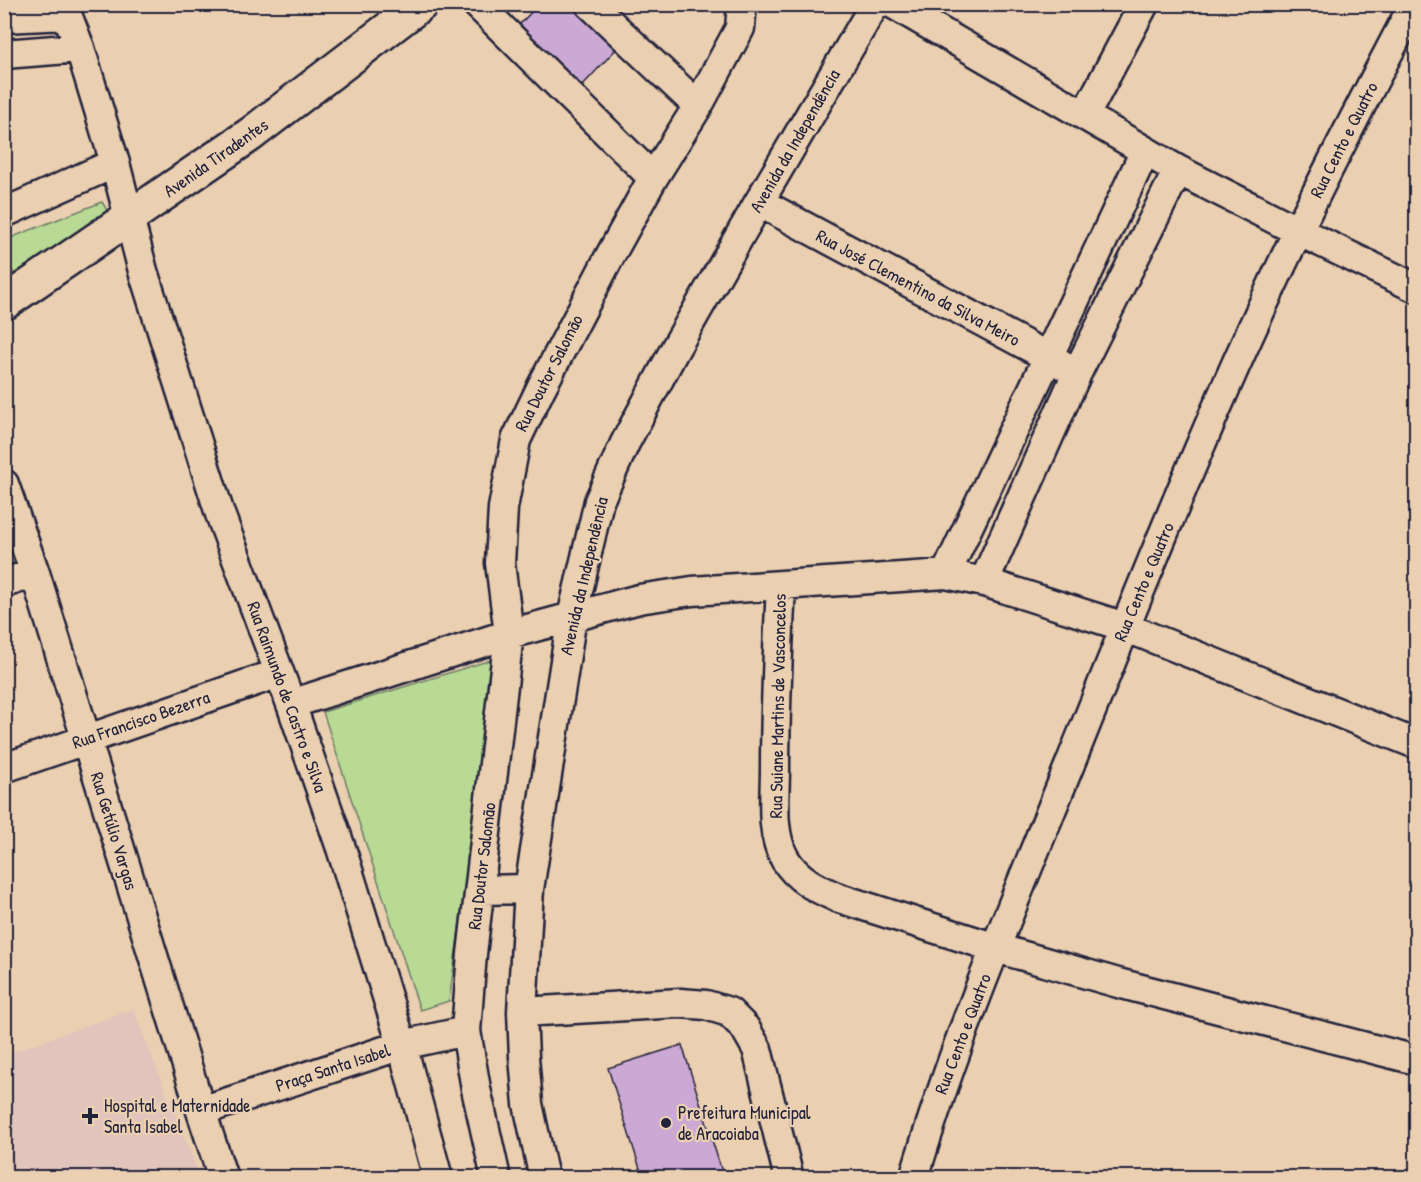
<svg xmlns="http://www.w3.org/2000/svg" width="1421" height="1182" font-family="'Patrick Hand',sans-serif">
<style>
.built{fill:#e1c4bc}
.green{fill:#b8da94;stroke:#6d7e68;stroke-width:1.5}
.building{fill:#cba9d4;stroke:#22223b;stroke-width:1.5}
.lines{fill:none;stroke-linecap:round;stroke-linejoin:round}
.minor-casing{stroke:#22223b;stroke-width:33}
.primary-casing{stroke:#22223b;stroke-width:38}
.minor{stroke:#eacfb1;stroke-width:28}
.primary{stroke:#eacfb1;stroke-width:33}
.poi-dot{fill:#22223b;stroke:#eacfb1;stroke-width:2}
.labels{text-anchor:middle;stroke-width:4.5;stroke-linejoin:round;paint-order:stroke}
.street-label{font-size:18px;fill:#22223b;stroke:#eacfb1}
.poi-label{font-size:18px;fill:#22223b;stroke:#eacfb1;text-anchor:start}
</style>
<rect width="100%" height="100%" fill="#eacfb1"/>
<filter id="ink" filterUnits="userSpaceOnUse"><feTurbulence type="fractalNoise" baseFrequency=".0167" numOctaves="2"/><feDisplacementMap in="SourceGraphic" scale="12" xChannelSelector="R" yChannelSelector="G"/><feConvolveMatrix kernelMatrix="1 2 1 2 8 2 1 2 1" color-interpolation-filters="sRGB"/></filter>
<g filter="url(#ink)">
<path class="built" d="M133,1009L200,1177H5V1055Z"/>
<path class="green" d="M102,202L111,217L19,282L5,259V240Z
M497,658L449,1001L420,1010L323,712Z"/>
<path class="building" d="M539,4H570L617,48L582,86L518,26Z
M682,1045L724,1178H643L608,1068Z"/>
<g class="lines">
<defs>
<path id="minor" d="M63,4L80,48L115,163L143,271L220,514L291,704L342,851L402,1045L438,1178
M477,4L653,178
M590,4L698,106
M893,4L1178,170L1298,231L1416,288
M4,18L67,15
M4,54L80,48
M1085,115L1144,4
M759,202L1065,366
M4,213L115,163
M4,484L35,573L201,1111L223,1178
M946,574L1145,151
M984,582L1077,373L1178,170
M4,583L35,573
M781,585C778,646 775,707 775,769C775,798 770,832 785,859C797,879 816,888 836,897L996,948L1118,983L1416,1060
M291,704L509,634L639,599L692,591L946,574L984,582L1125,627L1416,744
M4,768L279,673
M480,890L529,889
M522,1012L680,1003L706,1005L729,1012L745,1028L757,1049L789,1178
M201,1111L402,1045L466,1031
M496,1178L476,1089L466,1031L472,954L509,634L500,563L503,508L516,440L541,388L611,254L653,178L698,106L740,28L742,4
M544,1178L528,1104L524,1057L522,1012L529,889L572,617L599,501L625,443L675,349L759,202L875,4
M914,1178C956,1036 1015,900 1070,764C1142,585 1213,406 1297,233C1334,156 1374,80 1414,4"/>
<path id="primary" d="M4,303L251,134L421,4"/>
</defs>
<use href="#minor" class="minor-casing"/>
<use href="#primary" class="primary-casing"/>
<use href="#minor" class="minor"/>
<use href="#primary" class="primary"/>
</g>
</g>
<g class="poi-dot">
<path d="M87 1107h6v6h6v6h-6v6h-6v-6h-6v-6h6z"/>
<circle cx="666" cy="1123" r="6"/>
</g>
<g class="labels">
<g class="street-label">
<text transform="translate(1344 140) rotate(-63)" y="6">Rua Cento e Quatro</text>
<text transform="translate(795 141) rotate(-60)" y="6">Avenida da Independência</text>
<text transform="translate(216 158) rotate(-35)" y="6">Avenida Tiradentes</text>
<text transform="translate(918 288) rotate(28)" y="6">Rua José Clementino da Silva Meiro</text>
<text transform="translate(549 373) rotate(-63)" y="6">Rua Doutor Salomão</text>
<text transform="translate(584 576) rotate(-77)" y="6">Avenida da Independência</text>
<text transform="translate(1144 582) rotate(-67)" y="6">Rua Cento e Quatro</text>
<text transform="translate(287 697) rotate(70)" y="6">Rua Raimundo de Castro e Silva</text>
<text transform="translate(778 706) rotate(-89)" y="6">Rua Suiane Martins de Vasconcelos</text>
<text transform="translate(141 720) rotate(-19)" y="6">Rua Francisco Bezerra</text>
<text transform="translate(114 831) rotate(73)" y="6">Rua Getúlio Vargas</text>
<text transform="translate(482 866) rotate(-83)" y="6">Rua Doutor Salomão</text>
<text transform="translate(963 1034) rotate(-69)" y="6">Rua Cento e Quatro</text>
<text transform="translate(333 1068) rotate(-18)" y="6">Praça Santa Isabel</text>
</g>
<g class="poi-label">
<text x="104" y="1112">Hospital e Maternidade<tspan x="104" dy="21">Santa Isabel</tspan></text>
<text x="678" y="1119">Prefeitura Municipal<tspan x="678" dy="21">de Aracoiaba</tspan></text>
</g>
</g>
<rect width="1421" height="1182" fill="none" stroke="#eacfb1" stroke-width="24"/>
<rect x="12" y="12" width="1397" height="1158" fill="none" stroke="#22223b" stroke-width="2" filter="url(#ink)"/>
</svg>
